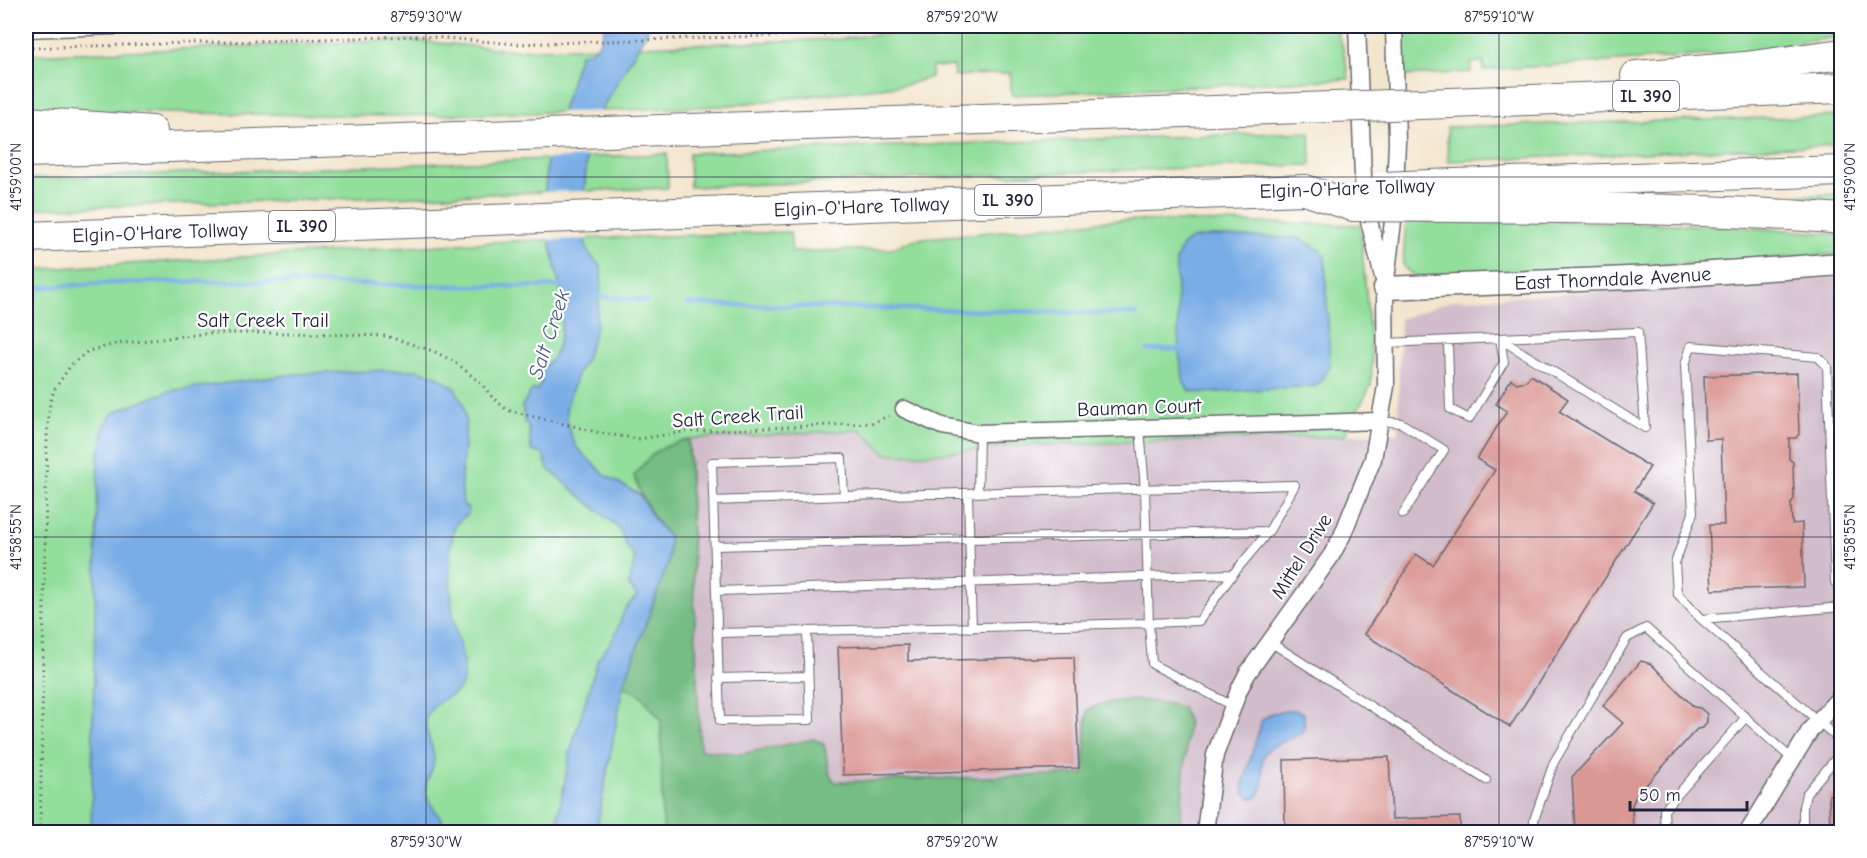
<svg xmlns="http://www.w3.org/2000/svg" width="1867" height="858" font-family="'Comic Neue',sans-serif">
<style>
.industrial{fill:#d1bdcb}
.green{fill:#92de9b;stroke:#5a806b;stroke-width:1.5}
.forest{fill:#75bd83;stroke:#4c705f;stroke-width:1.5}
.water{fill:#79ade6;stroke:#4e6890;stroke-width:1.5}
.pier{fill:#f3e6ce}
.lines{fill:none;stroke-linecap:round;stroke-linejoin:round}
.stream{stroke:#79ade6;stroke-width:4.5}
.building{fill:#da9895}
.lane-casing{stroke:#6b676e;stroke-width:10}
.street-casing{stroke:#6b676e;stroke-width:19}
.secondary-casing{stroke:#6b676e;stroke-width:25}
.highway-casing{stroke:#6b676e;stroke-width:32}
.path{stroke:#6b676e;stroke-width:3;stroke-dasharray:1.5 4.5;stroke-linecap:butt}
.lane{stroke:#fff;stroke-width:8}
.street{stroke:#fff;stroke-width:16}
.secondary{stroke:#fff;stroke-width:22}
.highway{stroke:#fff;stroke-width:30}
.highway-bridge-casing{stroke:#6b676e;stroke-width:32;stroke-linecap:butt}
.highway-bridge{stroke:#fff;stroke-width:30}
.ticks{fill:none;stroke:#22223b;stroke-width:1.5;stroke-opacity:0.45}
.labels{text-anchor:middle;stroke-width:4.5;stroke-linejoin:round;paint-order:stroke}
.shield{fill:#fff;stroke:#646476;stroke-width:1.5}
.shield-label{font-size:18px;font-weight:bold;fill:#22223b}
.street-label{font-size:20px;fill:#22223b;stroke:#fff}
.water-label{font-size:21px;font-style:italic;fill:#455a7f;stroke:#fff}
.neatline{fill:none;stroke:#22223b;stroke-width:2}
.ticks-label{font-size:15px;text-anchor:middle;fill:#22223b}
</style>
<rect width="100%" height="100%" fill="#fff"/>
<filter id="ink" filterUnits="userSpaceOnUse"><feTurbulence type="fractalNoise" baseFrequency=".0167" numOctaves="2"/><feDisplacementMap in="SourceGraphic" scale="12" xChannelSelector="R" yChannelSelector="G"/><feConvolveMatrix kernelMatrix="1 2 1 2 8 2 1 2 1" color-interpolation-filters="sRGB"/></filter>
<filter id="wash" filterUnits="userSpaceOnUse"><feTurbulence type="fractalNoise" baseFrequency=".008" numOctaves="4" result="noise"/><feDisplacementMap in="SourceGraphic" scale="24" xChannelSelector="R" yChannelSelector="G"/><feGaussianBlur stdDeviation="1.35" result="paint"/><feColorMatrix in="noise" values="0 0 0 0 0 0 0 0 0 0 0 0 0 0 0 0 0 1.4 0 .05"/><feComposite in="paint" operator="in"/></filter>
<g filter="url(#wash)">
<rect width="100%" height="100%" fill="#f3e6ce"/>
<path class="industrial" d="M1841,277V832H664L694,611L688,439L861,430L886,454L914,455L961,453L1003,446L1398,433L1400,319L1453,300Z"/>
<path class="green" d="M951,26H1334L1343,47L1349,79L1012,95L1010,73L954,76L953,66L932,67L931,77L906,85L721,106L601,111L638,46L839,39Z
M1402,26H1841L1842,36L1740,53L1483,70V62L1471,63V72L1404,76Z
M408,40L515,50L597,47L589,53L580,54L562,112L393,116L26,111V55Z
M1841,116V145L1448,161L1447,127Z
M1310,132L1311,165L1157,169L690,187L689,153Z
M667,154L668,188L584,191L587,157Z
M547,159L545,192L26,209V179Z
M1841,194V205L1755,201L1754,197Z
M1118,220L1360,225L1372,360L1371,385L1344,436L1003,446C963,452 926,456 886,454L861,430L689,439L694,611L662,810L664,832H26V270L510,241L790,232L792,252L890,249L916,239Z
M1406,220C1551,222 1697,220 1841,235V254L1459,279C1441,278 1411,284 1403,264Z"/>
<path class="forest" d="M688,439L700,750L741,754L814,739L824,744L830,775L835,782L1084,774L1087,710C1115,695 1153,700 1182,707L1188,723L1180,827L1175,832H664L662,810L661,720L641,695L623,686L668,563L669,537C653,518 642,500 634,476C653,450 658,448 688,439Z"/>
<path class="water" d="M604,26H650L596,119L587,157L584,191L585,239L587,251L601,267V287L595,331L586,359L577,374L566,409L568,427L576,447L605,475L640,495L655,521L669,537L668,563L623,686L596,832H555L571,749L598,659L614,638L625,609L637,596L629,585L635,558L626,545L619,528L548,469L543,454L531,451L529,428L525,423L522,406L532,390H538L541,382L540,371L554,357L561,335L562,316V297L547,227L545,192L547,159L580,54C596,53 602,41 604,26Z
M1211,236L1299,238L1320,250L1325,257L1330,365L1323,379L1316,386L1202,393L1189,391L1184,383L1179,353L1176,261L1182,246L1191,239Z
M389,370H418L437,376L455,388L463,403L466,420L461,482L463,504L468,509V514C465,516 460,520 457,523C445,541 451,605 455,627C458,641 464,657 464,672C465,696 444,695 433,707C417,723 433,741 434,758C435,770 423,782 426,793C430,809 443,818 449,832H91L98,460L105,424L114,412L169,391L295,374Z
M1294,710L1304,713V731C1294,739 1280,741 1269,749C1254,761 1271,784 1256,798H1250L1244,793L1243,784L1262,720L1272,713Z"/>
<path class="pier" d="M604,111L598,120L591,157L544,159L559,112Z
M587,191L588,239L548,240L544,228L542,192Z"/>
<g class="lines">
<path class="stream" d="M26,289C205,272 386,290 566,286
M595,296L646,301
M688,304L1137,314
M1147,350L1179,349"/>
</g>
<g id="blocks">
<path class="building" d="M1797,373L1799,434L1796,438H1789V459L1793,462L1794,499L1791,503L1792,524L1802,523L1804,587L1712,590L1709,525H1724L1721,439L1706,440L1704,376Z
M1531,375L1568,399L1559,411L1650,467L1634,491L1653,503L1510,727L1364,634L1416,554L1433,565L1495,470L1477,459L1507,411L1496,404L1511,379L1517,383L1526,381Z
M908,645V661L1074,657L1079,768L843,775L838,647Z
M1641,661L1651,664L1694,707L1700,708L1707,714V722L1703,728L1697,729L1636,796L1632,805L1633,832H1575L1572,777L1623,723L1603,706Z
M1389,757L1392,819L1460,817V832H1285L1284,760Z
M1842,794V832H1830L1829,795Z"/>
</g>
</g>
<g filter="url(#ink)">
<use href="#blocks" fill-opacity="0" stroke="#6b676e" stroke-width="1.5"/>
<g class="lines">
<defs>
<path id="lane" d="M1448,342L1450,409L1469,419L1504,362L1500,339
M1386,343L1638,332L1645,428L1500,339
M1380,421L1401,423L1444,450L1403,514
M1140,428L1145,490L1149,623L807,631L810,720L720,721L712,462L842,458L844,496L1295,485L1269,531L1233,574L1199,621L1149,623L1152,664L1233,706
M968,493L972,628
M978,493L979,433
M714,501L844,496
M715,546L1269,531
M716,591L1233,574
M1842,594L1835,582L1827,366L1818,357L1691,346L1685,365L1693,513L1675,563L1677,593L1701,619L1842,742
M1701,619L1842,607
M717,633L807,631
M1270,642L1486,780
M718,678L808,676
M1534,832V820L1554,762L1627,638L1646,628L1792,759
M1665,832L1664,810L1746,717
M1803,832V807L1806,794L1842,751"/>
<path id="street" d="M1357,26L1364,201L1383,277
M26,29L114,26
M904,409L942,426L979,433L1380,421
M1205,832L1215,755L1239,690L1247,674L1331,556L1342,536L1373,459L1386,386L1385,288L1394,213L1397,142L1394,26
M1748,832L1811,729L1842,695"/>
<g id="secondary">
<path id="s1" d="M1385,288L1654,277L1842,264"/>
</g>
<g id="highway">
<path d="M1636,76L1745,67L1842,54"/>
<path d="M1451,103L1842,88"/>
<path d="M26,122L152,131"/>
<path d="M26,152L1302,108"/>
<path d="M1454,184L1842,171"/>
<path d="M1455,207C1584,208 1713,208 1842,219"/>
<path id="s2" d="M26,237L1305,190"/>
</g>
</defs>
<use href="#lane" class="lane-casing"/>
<use href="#street" class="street-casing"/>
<use href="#secondary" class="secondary-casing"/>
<use href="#highway" class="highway-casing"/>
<path class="path" d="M26,48L420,36L516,44L546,43L829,34L909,26
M40,832L47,437L50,403L54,390L71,365L88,351L116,344L210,333H289L386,336L433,351L455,362L482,384L492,397L507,410L601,433L638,439L683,432L871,423L891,415"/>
<use href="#lane" class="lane"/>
<use href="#street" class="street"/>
<use href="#secondary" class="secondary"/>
<use href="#highway" class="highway"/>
<defs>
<path id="highway-bridge" d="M1302,108L1451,103
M1383,187L1454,184
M1305,190L1353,206L1455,207"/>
</defs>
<use href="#highway-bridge" class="highway-bridge-casing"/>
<use href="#highway-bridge" class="highway-bridge"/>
</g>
</g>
<path class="ticks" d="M426,26V832M962,26V832M1499,26V832M26,177H1842M26,537H1842"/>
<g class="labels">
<g class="shield">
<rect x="1613" y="81" width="66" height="30" rx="4.5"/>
<rect x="975" y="185" width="66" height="30" rx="4.5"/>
<rect x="269" y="211" width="66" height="30" rx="4.5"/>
</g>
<g class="shield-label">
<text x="1646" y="102">IL 390</text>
<text x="1008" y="206">IL 390</text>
<text x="302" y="232">IL 390</text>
</g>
<g class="street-label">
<text transform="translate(1347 188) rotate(-2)" y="7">Elgin-O'Hare Tollway</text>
<text dy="7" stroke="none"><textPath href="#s2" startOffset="836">Elgin-O'Hare Tollway</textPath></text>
<text dy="7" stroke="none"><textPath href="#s2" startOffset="134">Elgin-O'Hare Tollway</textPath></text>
<text dy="7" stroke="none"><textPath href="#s1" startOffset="228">East Thorndale Avenue</textPath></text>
<text x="263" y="327">Salt Creek Trail</text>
<text transform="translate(1139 407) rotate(-2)" y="7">Bauman Court</text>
<text transform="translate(738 416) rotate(-4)" y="7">Salt Creek Trail</text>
<text transform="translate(1301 556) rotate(-58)" y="7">Mittel Drive</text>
</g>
<g class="water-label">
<text transform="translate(549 334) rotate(-72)" y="7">Salt Creek</text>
</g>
</g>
<rect width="1867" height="858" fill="none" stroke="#fff" stroke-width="66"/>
<path d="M1630 801v9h117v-9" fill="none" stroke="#22223b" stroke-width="3"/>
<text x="1639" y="801" font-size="18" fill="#22223b" stroke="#ffffff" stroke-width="4.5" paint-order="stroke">50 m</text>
<rect x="33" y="33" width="1801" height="792" class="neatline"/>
<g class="ticks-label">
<text x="426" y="22">87°59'30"W</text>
<text x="962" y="22">87°59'20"W</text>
<text x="1499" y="22">87°59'10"W</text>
<text transform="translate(16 177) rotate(-90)" y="5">41°59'00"N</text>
<text transform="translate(1850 177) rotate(-90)" y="5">41°59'00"N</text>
<text transform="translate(16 537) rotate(-90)" y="5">41°58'55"N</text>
<text transform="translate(1850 537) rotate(-90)" y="5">41°58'55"N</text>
<text x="426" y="847">87°59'30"W</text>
<text x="962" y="847">87°59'20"W</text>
<text x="1499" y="847">87°59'10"W</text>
</g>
</svg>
